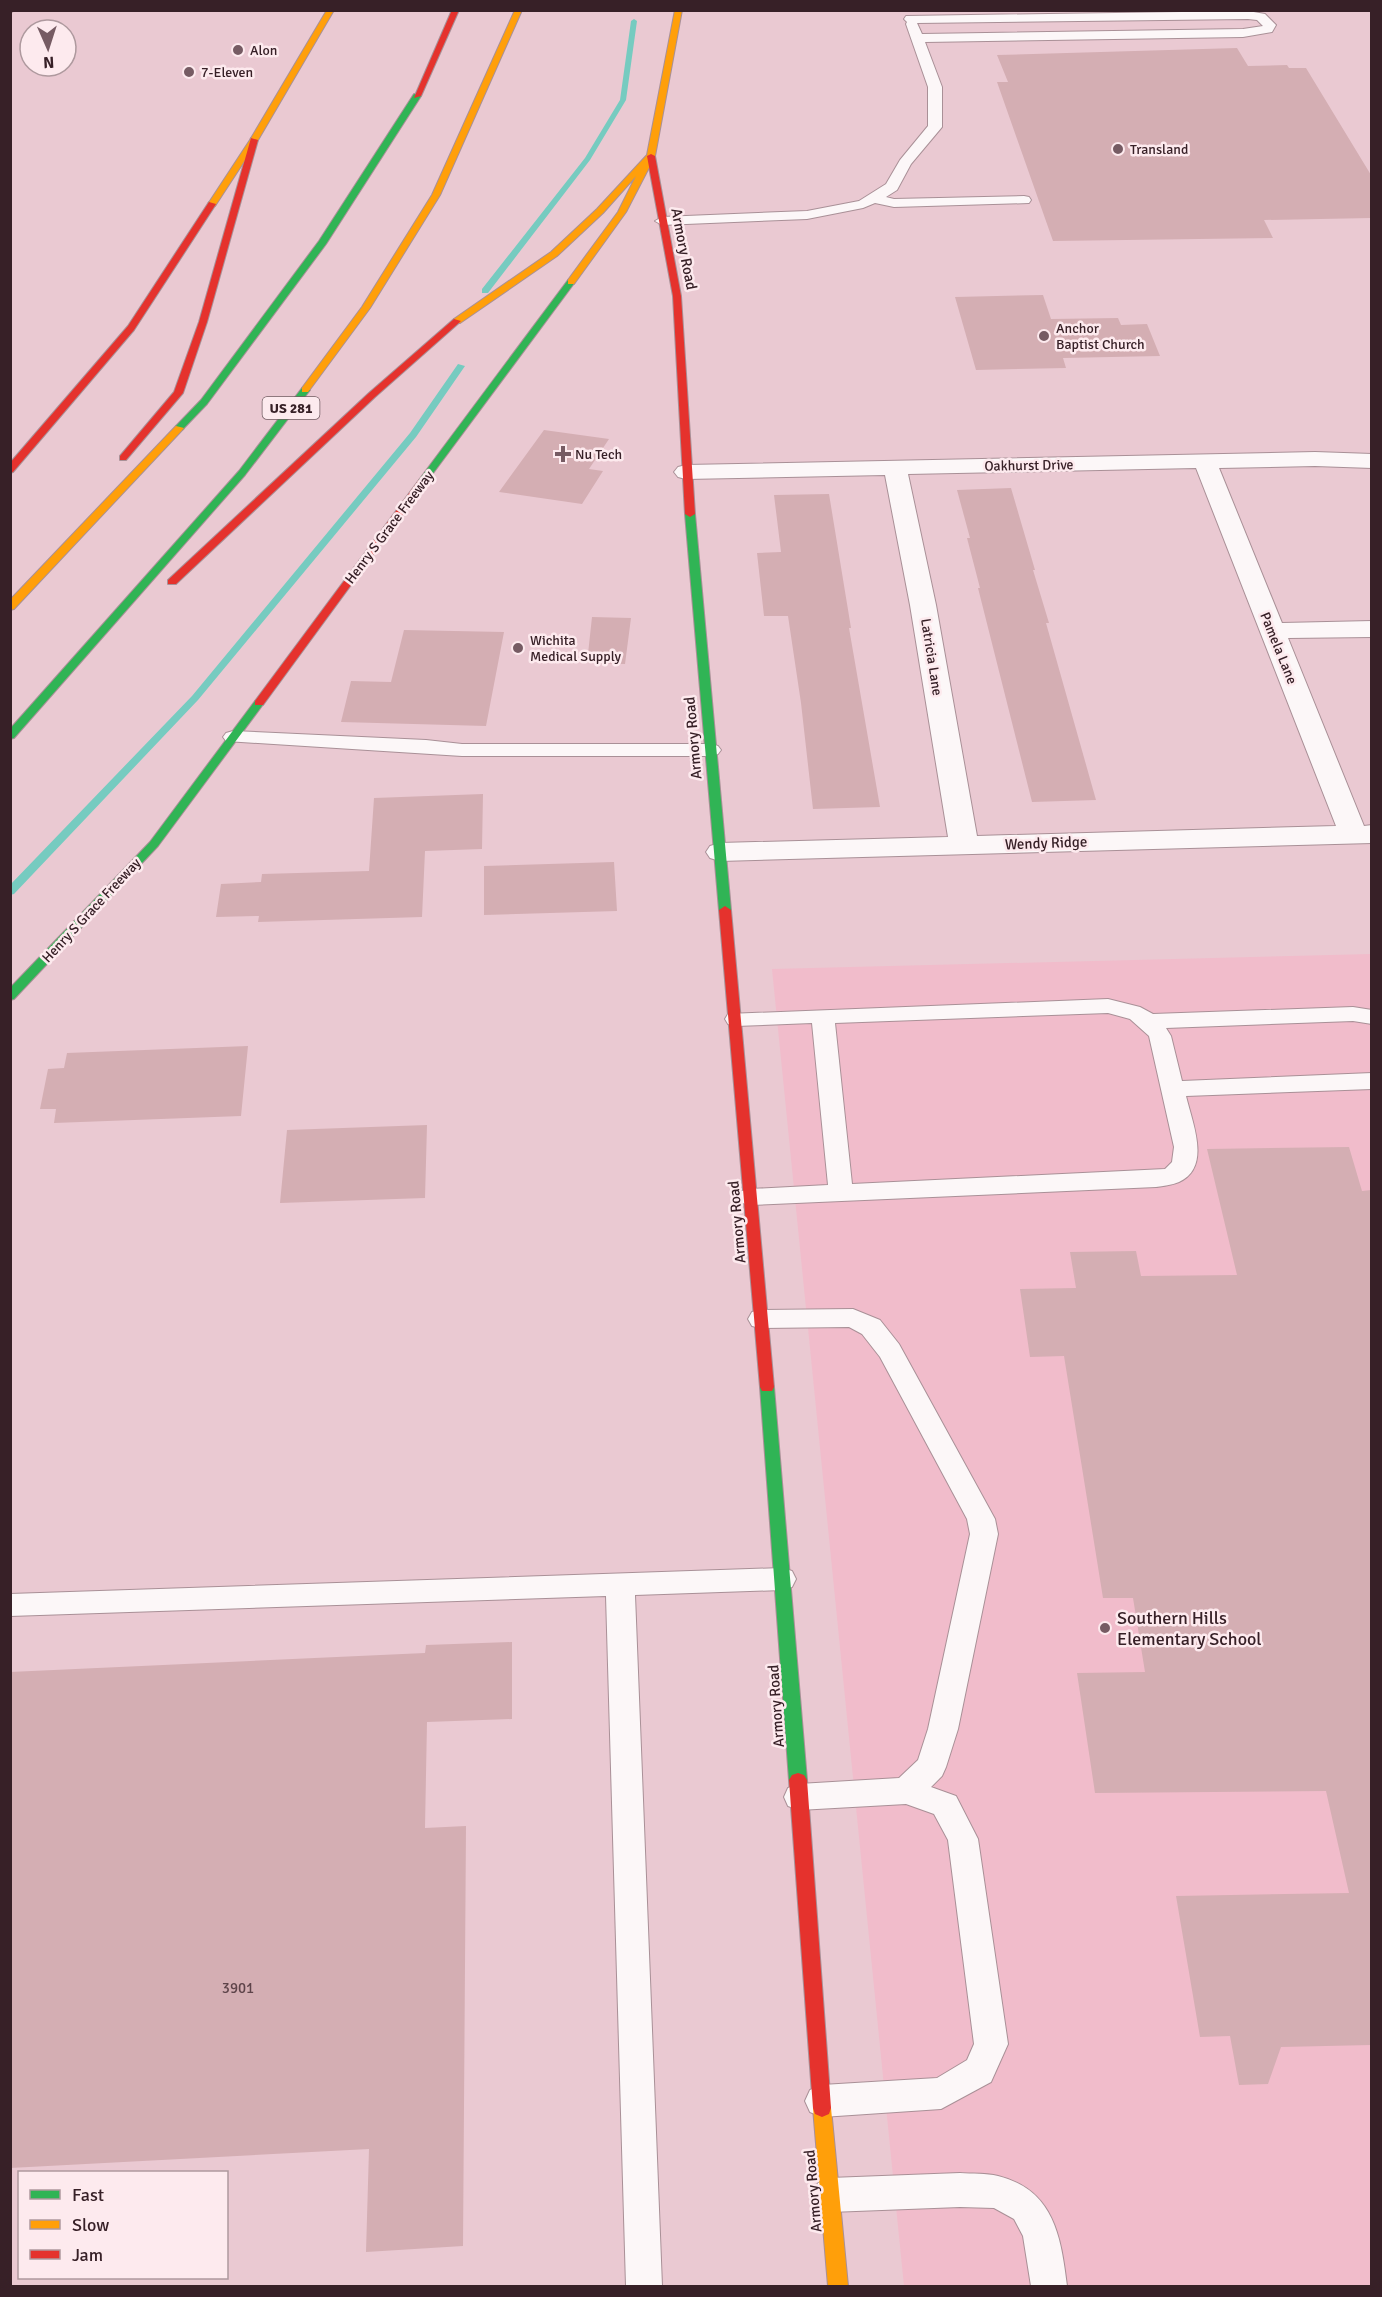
<svg xmlns="http://www.w3.org/2000/svg" width="1382" height="2297" font-family="Signika,sans-serif">
<style>
.built{fill:#f1bccb}
.lines{fill:none;stroke-linecap:round;stroke-linejoin:round}
.stream{fill:#76cbc0;fill-rule:evenodd}
.building{fill:#d4aeb3}
.lane-casing{stroke:#a99097;stroke-width:2}
.street-casing{stroke:#a99097;stroke-width:2}
.fast-casing{stroke:#a99097;stroke-width:2}
.slow-casing{stroke:#a99097;stroke-width:2}
.jam-casing{stroke:#a99097;stroke-width:2}
.lane{fill:#fcf7f8;fill-rule:evenodd}
.street{fill:#fcf7f8;fill-rule:evenodd}
.fast{fill:#30b455;fill-rule:evenodd}
.slow{fill:#ff9f0a;fill-rule:evenodd}
.jam{fill:#e5322d;fill-rule:evenodd}
.poi-dot{fill:#765b63;stroke:#fdeaee;stroke-width:2}
.labels{text-anchor:middle;stroke-width:5;stroke-linejoin:round;paint-order:stroke}
.far-poi-label{font-size:14px;fill:#372027;stroke:#fdeaee;text-anchor:start}
.shield{fill:#fdeaee;stroke:#725d63;stroke-width:1.5}
.shield-label{font-size:14px;font-weight:bold;fill:#372027}
.far-street-label{font-size:14px;fill:#372027;stroke:#fdeaee}
.street-label{font-size:15px;fill:#372027;stroke:#fdeaee}
.near-number-label{font-size:15px;fill:#5e444a}
.near-poi-label{font-size:18px;fill:#372027;stroke:#fdeaee;text-anchor:start}
</style>
<rect width="100%" height="100%" fill="#eac9d2"/>
<path class="built" d="M1371,954V2286H904L772,969Z"/>
<g class="lines">
<path class="stream" d="M634,19L637,21L626,100L590,160L488,293H482V289L585,158L620,100L631,21Z
M458,364L465,366L416,437L198,700L14,894L10,895V885L192,696L410,433Z"/>
</g>
<path class="building" d="M1237,48L1248,66L1287,65L1289,68H1306L1371,175V218L1264,220L1273,238L1053,241L997,82H1008L997,55Z
M1043,295L1051,319L1118,318L1121,325L1147,324L1160,356L1063,358L1066,368L976,370L955,297Z
M544,430L609,439L589,469L603,471L582,504L499,492Z
M1011,488L1035,570H1033L1049,623H1046L1096,800L1032,802L978,588H980L967,538H970L957,490Z
M829,494L851,628H849L880,807L813,809L801,703L788,616H764L757,553L781,552L774,495Z
M592,617L631,618L625,664L587,663Z
M404,630L504,632L486,726L341,722L351,681L391,682Z
M483,794L482,849L425,851L422,917L258,922L259,916L216,917L221,884L261,882L262,874L369,871L374,798Z
M614,862L617,911L484,915V866Z
M248,1046L241,1116L54,1123L56,1109H40L48,1069L64,1068L67,1053Z
M427,1125L425,1198L280,1203L287,1130Z
M1349,1147L1362,1191L1371,1190V2045L1281,2047L1268,2084L1239,2085L1230,2036L1200,2037L1176,1896L1349,1893L1326,1791L1095,1793L1077,1673L1145,1672L1133,1598H1103L1064,1356L1030,1357L1020,1289L1076,1288L1070,1252L1136,1251L1141,1276L1237,1275L1207,1149Z
M512,1642V1719L427,1722L425,1828L466,1826L463,2246L366,2252L369,2149L10,2168V1672L425,1653L426,1645Z"/>
<g class="lines">
<defs>
<path id="lane" d="M1248,11L1265,14L1276,25L1272,32L1243,37L925,42L942,87V127L911,164L897,190L886,197L894,199L1024,196L1029,197L1031,200L1029,203L894,207L875,203L863,208L807,219L662,225L655,221L662,217L807,211L859,201L886,184L900,160L928,126V87L906,24L907,22L904,19L906,16ZM1248,19L1257,20L1263,26L1243,29L922,34L917,23Z
M233,731L426,740L462,744H711L718,746L721,750L718,754L711,756H462L226,741L223,737L226,733Z
M1108,999L1140,1007L1153,1014L1353,1007L1372,1010V1024L1353,1021L1166,1028L1171,1036L1182,1081L1372,1073V1089L1186,1096C1192,1122 1212,1167 1179,1182C1172,1185 1163,1186 1156,1187L751,1205L742,1203L739,1197L742,1191L751,1189L828,1185L812,1023L736,1026L728,1024L725,1019L728,1014ZM1108,1013L1130,1019L1149,1036L1174,1147L1172,1162L1165,1169L852,1184L835,1023Z
M853,1309L880,1320L899,1344L995,1519L998,1534L958,1729L946,1767L942,1776L931,1787L956,1796L978,1839L1008,2044L991,2082L941,2109L822,2117L810,2112L805,2101L810,2090L822,2085L937,2078L967,2060L974,2044L948,1840L934,1814L906,1804L799,1810L788,1806L784,1797L788,1788L799,1784L899,1778L918,1760L928,1729L970,1534L967,1519L880,1357L862,1334L849,1327L761,1328L752,1326L748,1319L752,1312L761,1310Z
M782,1568L792,1571L796,1579L792,1587L782,1590L635,1595L662,2286H626L606,1596L10,1616V1594Z
M960,2173C972,2174 986,2173 998,2176C1054,2190 1061,2237 1067,2286H1031L1023,2236L1014,2219L994,2208L960,2207L830,2212L818,2207L813,2195L818,2183L830,2178Z"/>
<path id="street" d="M1315,452L1372,454V468L1315,466L1219,468L1282,623L1372,621V637L1288,638L1364,826L1372,825V843L720,861L710,858L706,852L710,846L720,843L948,837L910,605L885,475L686,479L678,477L674,472L678,467L686,465ZM1196,468L1336,826L977,836L936,605L908,474Z"/>
<path id="fast" d="M414,94L421,96L326,244L207,404L182,430H176V426L201,400L319,241Z
M568,280L575,282L425,484H419V480Z
M302,388L310,390L245,475L14,738L10,739V729L239,471Z
M690,511L695,514L731,910L725,914L719,910L685,514Z
M259,700L264,703L158,846L14,999L10,1000V988L150,842L255,701Z
M767,1382L772,1383L774,1387L807,1780L804,1785L798,1787L792,1785L789,1780L760,1387L762,1383Z"/>
<path id="slow" d="M10,10H15L10,13Z
M327,10H334L258,140L215,206H209L208,204L250,140Z
M515,10H522L440,195L370,308L308,392H302V388L362,307L432,195Z
M675,10H682L655,156L626,212L574,284H568V280L618,212L636,176L603,213L557,256L460,323H454V319L551,252L597,209L647,155Z
M176,426L184,428L14,609L10,610V600Z
M822,2099L829,2102L831,2108L848,2286H828L813,2108L815,2102Z"/>
<path id="jam" d="M452,10H459L421,96L414,98Z
M251,138L258,140L207,322L183,393L126,460H120V456L174,392L199,322Z
M651,154L655,156L681,296L695,514L690,517L685,514L673,296L647,156Z
M209,202L216,204L134,330L13,472L10,473V463L128,326Z
M454,319L461,321L375,397L176,584H168V580L369,393Z
M422,479L427,482L425,484L263,705H255V701L419,480Z
M725,906L731,910L774,1387L772,1391H762L760,1387L719,910Z
M798,1773L804,1775L807,1780L831,2108L829,2114L822,2117L815,2114L813,2108L789,1780L792,1775Z"/>
</defs>
<use href="#lane" class="lane-casing"/>
<use href="#street" class="street-casing"/>
<use href="#fast" class="fast-casing"/>
<use href="#slow" class="slow-casing"/>
<use href="#jam" class="jam-casing"/>
<use href="#lane" class="lane"/>
<use href="#street" class="street"/>
<use href="#fast" class="fast"/>
<use href="#slow" class="slow"/>
<use href="#jam" class="jam"/>
</g>
<g class="poi-dot">
<circle cx="238" cy="50" r="6"/>
<circle cx="189" cy="72" r="6"/>
<circle cx="1118" cy="149" r="6"/>
<circle cx="1044" cy="336" r="6"/>
<path d="M560 445h6v6h6v6h-6v6h-6v-6h-6v-6h6z"/>
<circle cx="518" cy="648" r="6"/>
<circle cx="1105" cy="1628" r="6"/>
</g>
<g class="labels">
<g class="far-poi-label">
<text x="250" y="55">Alon</text>
<text x="201" y="77">7-Eleven</text>
<text x="1130" y="154">Transland</text>
<text x="1056" y="333">Anchor<tspan x="1056" dy="16">Baptist Church</tspan></text>
<text x="575" y="459">Nu Tech</text>
<text x="530" y="645">Wichita<tspan x="530" dy="16">Medical Supply</tspan></text>
</g>
<rect class="shield" x="262.5" y="397" width="57" height="22" rx="4.5"/>
<g class="shield-label">
<text x="291" y="413">US 281</text>
</g>
<g class="far-street-label">
<text transform="translate(1029 465) rotate(-1)" y="5">Oakhurst Drive</text>
<text transform="translate(389 527) rotate(-53)" y="5">Henry S Grace Freeway</text>
<text transform="translate(1279 648) rotate(68)" y="5">Pamela Lane</text>
<text transform="translate(932 657) rotate(81)" y="5">Latricia Lane</text>
<text transform="translate(91 910) rotate(-47)" y="5">Henry S Grace Freeway</text>
</g>
<g class="street-label">
<text transform="translate(684 249) rotate(79)" y="5">Armory Road</text>
<text transform="translate(693 738) rotate(-95)" y="5">Armory Road</text>
<text transform="translate(1046 843) rotate(-2)" y="5">Wendy Ridge</text>
<text transform="translate(737 1222) rotate(-95)" y="5">Armory Road</text>
<text transform="translate(776 1706) rotate(-94)" y="5">Armory Road</text>
<text transform="translate(813 2191) rotate(-95)" y="5">Armory Road</text>
</g>
<g class="near-number-label">
<text x="238" y="1993">3901</text>
</g>
<g class="near-poi-label">
<text x="1117" y="1624">Southern Hills<tspan x="1117" dy="21">Elementary School</tspan></text>
</g>
</g>
<rect width="1382" height="2297" fill="none" stroke="#372027" stroke-width="24"/>
<rect x="18" y="2171" width="210" height="108" fill="#fdeaee" stroke="#ae999e" stroke-width="1.5"/>
<rect x="30" y="2190" width="30" height="9" fill="#30b455" stroke="#ae999e" stroke-width="1.5"/>
<text x="72" y="2201" font-size="18" fill="#372027">Fast</text>
<rect x="30" y="2220" width="30" height="9" fill="#ff9f0a" stroke="#ae999e" stroke-width="1.5"/>
<text x="72" y="2231" font-size="18" fill="#372027">Slow</text>
<rect x="30" y="2250" width="30" height="9" fill="#e5322d" stroke="#ae999e" stroke-width="1.5"/>
<text x="72" y="2261" font-size="18" fill="#372027">Jam</text>
<g transform="translate(48 48) rotate(177)"><circle r="28" fill="#fdeaee" stroke="#ae999e" stroke-width="1.5"/>
<path d="M0-4.5L10 22L0 15L-10 22Z" fill="#765b63"/>
<text y="-9" font-size="16" font-weight="bold" text-anchor="middle" fill="#372027">N</text>
</g>
</svg>
